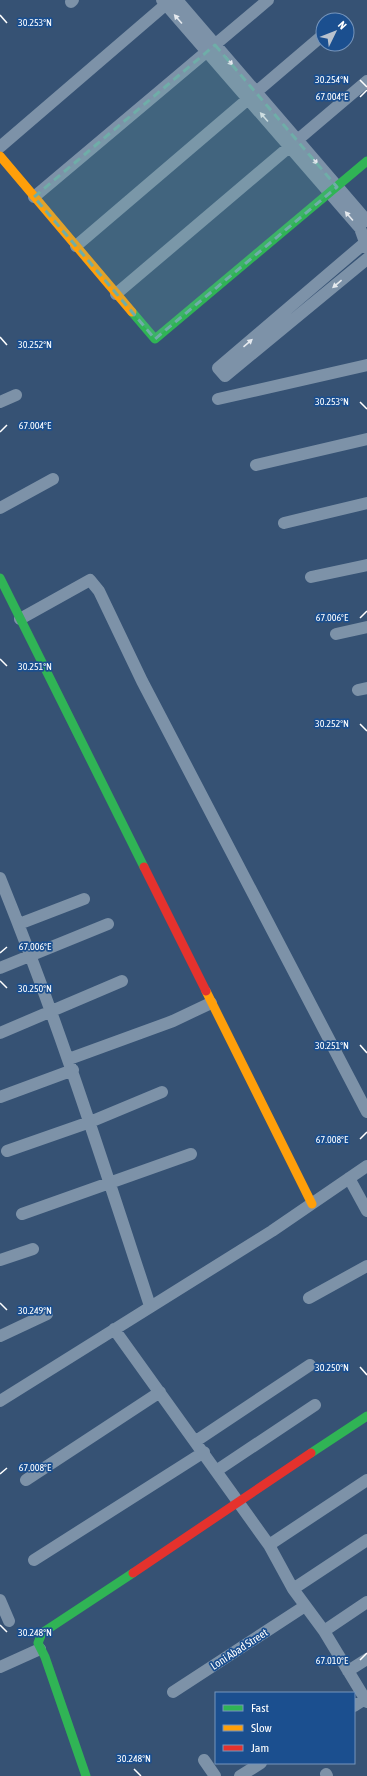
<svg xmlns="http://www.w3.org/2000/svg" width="367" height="1776" font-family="'Asap Condensed',sans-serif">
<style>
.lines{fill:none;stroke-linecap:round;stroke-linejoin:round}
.street{stroke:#7d92a8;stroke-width:12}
.fast{stroke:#30b455;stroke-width:9}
.slow{stroke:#ff9f0a;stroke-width:9}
.jam{stroke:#e5322d;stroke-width:9}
.oneway{fill:#e5e9ee}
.marked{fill:#6fada8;fill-opacity:0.2;stroke:#6fada8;stroke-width:3;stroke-dasharray:8 5;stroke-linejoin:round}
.ticks{fill:none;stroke:#fff;stroke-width:1.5}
.labels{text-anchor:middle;stroke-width:3.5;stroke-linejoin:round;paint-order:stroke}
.street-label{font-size:11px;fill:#fff;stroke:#1b4f8f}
.ticks-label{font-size:10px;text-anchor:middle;fill:#fff;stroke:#1b4f8f;stroke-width:3.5;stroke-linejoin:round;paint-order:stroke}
</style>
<rect width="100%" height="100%" fill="#365274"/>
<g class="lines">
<path class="street" d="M162,0L360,228L367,248
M177,0L367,221
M71,2L73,0
M0,147L171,0
M34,197L268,0
M367,241L218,368L225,376L367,259
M76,246L323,35
M116,294L367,81
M218,399L367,365
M0,402L16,395
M256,465L367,439
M0,508L53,479
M284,523L367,503
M311,577L367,565
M20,619L90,580L99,591L142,681L367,1112
M336,634L367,627
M358,690L367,688
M0,878C57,1018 103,1163 150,1306
M19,924L84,899
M0,968L108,924
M0,1033L122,981
M69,1059L173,1021L211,1003
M0,1097L73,1070
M7,1151L90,1122L162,1092
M349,1178L367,1211
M22,1214L191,1154
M0,1260L33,1249
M309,1298L367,1266
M114,1329L269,1545L293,1589L324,1631L367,1702
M0,1336L47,1314
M0,1401L272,1231L367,1166
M196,1441L310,1365
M216,1471L315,1405
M26,1480L160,1392
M269,1545L367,1480
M34,1560L204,1452
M293,1589L367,1540
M0,1600L9,1621
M324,1631L367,1602
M0,1667L40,1649
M348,1671L367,1659
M173,1692L305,1606
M354,1706L365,1699
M204,1760L215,1776
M326,1774L327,1776
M240,1776L261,1763"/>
<path class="fast" d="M132,312L155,339L367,161
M0,578L144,867
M311,1453L367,1416
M86,1776L45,1657L38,1643L42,1633L133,1573"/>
<path class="slow" d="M0,156L132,312
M206,991L312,1204"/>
<path class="jam" d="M144,867L206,991
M133,1573L311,1453"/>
</g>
<defs><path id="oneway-solid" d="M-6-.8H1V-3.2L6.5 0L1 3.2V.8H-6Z"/></defs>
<g class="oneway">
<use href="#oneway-solid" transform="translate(178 19) rotate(-131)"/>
<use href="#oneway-solid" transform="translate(229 61) rotate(49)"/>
<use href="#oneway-solid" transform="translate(264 117) rotate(-131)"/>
<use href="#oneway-solid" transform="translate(314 160) rotate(49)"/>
<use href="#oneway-solid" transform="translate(349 216) rotate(-131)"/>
<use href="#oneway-solid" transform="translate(337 284) rotate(140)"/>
<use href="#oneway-solid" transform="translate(248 343) rotate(-41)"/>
</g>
<path class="marked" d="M215,45L337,187L155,339L34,197Z"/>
<path class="ticks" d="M0,15L7,23M360,80L367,87M360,97L367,90M0,337L7,345M360,402L367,409M0,432L7,425M360,618L367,611M0,659L7,666M360,724L367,731M0,953L7,947M0,981L7,988M360,1045L367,1053M360,1139L367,1132M0,1303L7,1310M360,1367L367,1375M0,1474L7,1468M0,1625L7,1632M360,1660L367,1653M134,1769L141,1776"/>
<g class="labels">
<g class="street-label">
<text transform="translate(239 1649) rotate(-33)" y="4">Loni Abad Street</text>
</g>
</g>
<g class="ticks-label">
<text x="35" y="26">30.253°N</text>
<text x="332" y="83">30.254°N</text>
<text x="332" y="100">67.004°E</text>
<text x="35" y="348">30.252°N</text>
<text x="332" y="405">30.253°N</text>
<text x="35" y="429">67.004°E</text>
<text x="332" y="621">67.006°E</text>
<text x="35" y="670">30.251°N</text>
<text x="332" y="727">30.252°N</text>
<text x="35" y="950">67.006°E</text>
<text x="35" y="992">30.250°N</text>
<text x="332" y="1049">30.251°N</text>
<text x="332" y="1143">67.008°E</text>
<text x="35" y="1314">30.249°N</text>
<text x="332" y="1371">30.250°N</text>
<text x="35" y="1471">67.008°E</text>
<text x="35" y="1636">30.248°N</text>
<text x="332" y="1664">67.010°E</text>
<text x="134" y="1762">30.248°N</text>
</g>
<rect x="215" y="1692" width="140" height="72" fill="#1b4f8f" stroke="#7695bc"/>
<rect x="223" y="1705" width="20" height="6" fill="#30b455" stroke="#7695bc"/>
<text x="251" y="1712" font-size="12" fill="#ffffff">Fast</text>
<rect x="223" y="1725" width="20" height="6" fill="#ff9f0a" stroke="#7695bc"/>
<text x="251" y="1732" font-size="12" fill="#ffffff">Slow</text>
<rect x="223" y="1745" width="20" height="6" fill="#e5322d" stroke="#7695bc"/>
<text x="251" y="1752" font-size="12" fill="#ffffff">Jam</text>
<g transform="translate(335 32) rotate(47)"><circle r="19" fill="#1b4f8f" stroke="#7695bc"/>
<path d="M0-3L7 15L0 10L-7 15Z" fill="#b9c2ce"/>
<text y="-6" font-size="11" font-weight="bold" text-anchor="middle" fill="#ffffff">N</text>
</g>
</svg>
